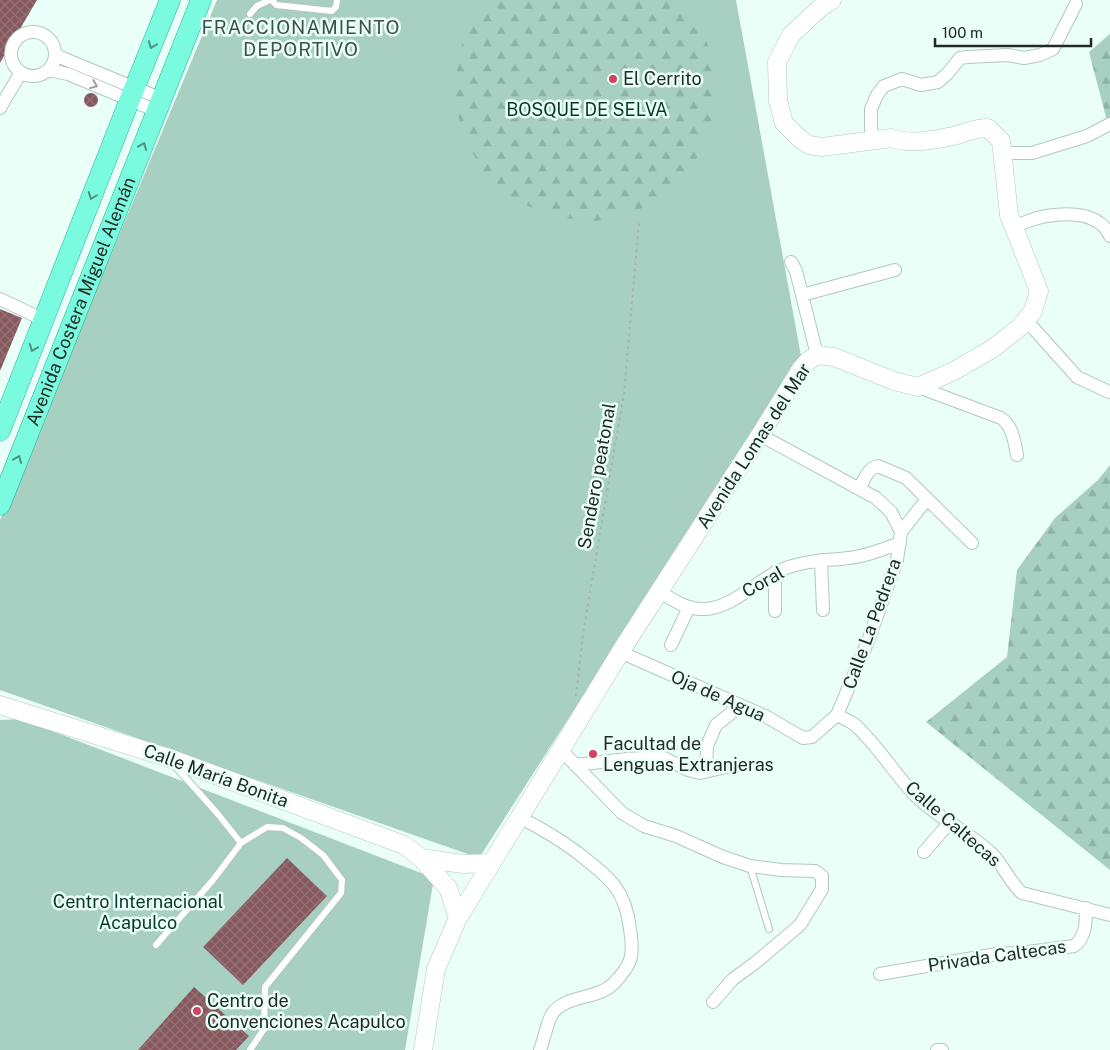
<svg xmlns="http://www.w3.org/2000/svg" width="1110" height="1050" font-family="'Public Sans',sans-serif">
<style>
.green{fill:#a7cfc2}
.forest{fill:url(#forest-firs)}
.building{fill:url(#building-cross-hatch)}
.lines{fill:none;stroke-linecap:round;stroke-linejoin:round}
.lane-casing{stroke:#b2c7bf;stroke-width:8}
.street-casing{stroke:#b2c7bf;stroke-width:14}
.secondary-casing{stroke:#b2c7bf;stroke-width:19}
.primary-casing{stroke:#21b091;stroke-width:21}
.path{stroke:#a4b4ae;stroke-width:2;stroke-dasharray:2.5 4;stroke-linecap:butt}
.lane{stroke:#fff;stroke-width:6}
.street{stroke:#fff;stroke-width:12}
.secondary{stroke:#fff;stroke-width:18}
.primary{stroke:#7afbdf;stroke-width:20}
.oneway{stroke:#4e9283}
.oneway2{stroke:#9c9f9e}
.poi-dot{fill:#d24260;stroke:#eafff7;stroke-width:2}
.labels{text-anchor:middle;stroke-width:5;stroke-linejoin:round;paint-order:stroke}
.poi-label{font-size:18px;fill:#222a27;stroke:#eafff7;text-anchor:start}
.park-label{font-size:18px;fill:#07382c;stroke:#eafff7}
.street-label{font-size:18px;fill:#222a27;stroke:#eafff7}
.neighbourhood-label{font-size:19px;letter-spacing:1px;fill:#3f514b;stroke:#eafff7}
</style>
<defs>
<pattern id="forest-firs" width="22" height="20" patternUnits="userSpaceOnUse" patternTransform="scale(1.25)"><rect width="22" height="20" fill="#a7cfc2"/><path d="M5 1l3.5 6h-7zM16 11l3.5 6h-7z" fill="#8fb2a7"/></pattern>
<pattern id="building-cross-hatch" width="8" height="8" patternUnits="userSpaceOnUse" patternTransform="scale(1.25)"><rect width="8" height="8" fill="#87595e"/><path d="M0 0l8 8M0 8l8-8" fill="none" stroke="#947276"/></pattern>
</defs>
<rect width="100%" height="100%" fill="#eafff7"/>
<path class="green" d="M217,0H736L801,356L479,858L0,690V520Z
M21,719L434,878L405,1050H0V720Z"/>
<path class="forest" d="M490,0H681L702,28L716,70L715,114L700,154L673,188L637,211L596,221L554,217L514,200L483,171L462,134L454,92L460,48L481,9Z
M1110,34V132L1089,52Z
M1110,465V870L926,722L1007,657L1017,570L1055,518L1098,480Z"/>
<path class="building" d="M0,0H37L0,63Z
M84 100a7 7 0 1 1 14 0a7 7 0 1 1-14 0Z
M0,309L22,318L0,371Z
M287,858L327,896L243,985L203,947Z
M194,987L249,1036L236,1050H138Z"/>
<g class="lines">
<defs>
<path id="lane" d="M272,0L276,5L332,11L336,7L337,0
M250,14L257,6L270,0
M175,766L217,813L241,843
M750,866L769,929
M156,945L213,880L241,843L267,827L283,828L301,838L323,855L342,880L341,893L265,987L264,1029L250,1050"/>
<path id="street" d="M11 54a22 22 0 1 1 44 0a22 22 0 1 1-44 0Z
M55,55L162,99
M48,70L68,74L157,111
M0,108L21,72
M875,140L871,129V109L877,95L884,86L902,79L921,85L938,82L948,73L960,58L968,57L1007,55L1024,58L1040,55L1053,49L1076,4
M1003,153H1032L1087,136L1110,124
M1013,227C1024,223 1036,217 1047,216C1070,212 1100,213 1110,236
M791,262L796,271L817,355
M802,295L895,270
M0,299L44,320
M1026,320L1077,377L1109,392
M918,387L1001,418C1013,427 1014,440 1017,455
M859,489C864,480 868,468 878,466L906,478L972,543
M901,532L927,499
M821,560L823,610
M659,591C673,600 687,610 705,609C730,608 754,584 775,573C799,560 824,561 849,558C867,556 884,549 900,543
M775,611V572
M671,645L689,607
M620,652L767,717L803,738L812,737L837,715L868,641L897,560L901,532L891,512L876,498L760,435
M837,715C843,718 849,721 854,724C878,745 894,774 916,796C939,819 969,832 992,854C1004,866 1010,883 1022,893L1110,915
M560,749L622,813L644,826L676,836L723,857L750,866L781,870L815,871L822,876V889L800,925L755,963L733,979L713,1002
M575,765L627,759L662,757L688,770L700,773L726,767
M706,771L707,746L716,725L740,706
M519,817C541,828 559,839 578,853C608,877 625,887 630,929C634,955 633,964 613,984C597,1000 566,994 552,1014C547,1022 544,1040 540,1050
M924,852L950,822
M880,974L997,954L1020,953L1074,946C1086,938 1086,921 1086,908
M937,1050H942"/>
<path id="secondary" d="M0,705L169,758L404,845L421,858L448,888L458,918
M421,858L463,864L491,863
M423,1050L436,969L458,918L626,643L760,435L801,369L808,361L817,355L834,357L894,381L918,387L954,371L992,349L1020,327L1033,311L1039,291L1009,215L1001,141L988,128C975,128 965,133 953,136C935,140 910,145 892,138L822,147L809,145L799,138L784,123L778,101L777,62L791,35L820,8L832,0"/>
<g id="primary">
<path d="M0,431L130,99L170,0"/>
<path id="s1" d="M0,505L201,0"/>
</g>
</defs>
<use href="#lane" class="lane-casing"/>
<use href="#street" class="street-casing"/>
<use href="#secondary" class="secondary-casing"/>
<use href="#primary" class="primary-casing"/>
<path class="path" d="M576,696L584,627L624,393L639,223"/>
<use href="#lane" class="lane"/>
<use href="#street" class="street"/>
<use href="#secondary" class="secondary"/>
<use href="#primary" class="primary"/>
</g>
<defs><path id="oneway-chevron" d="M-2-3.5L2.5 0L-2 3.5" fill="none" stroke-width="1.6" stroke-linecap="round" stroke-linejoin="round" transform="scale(1.25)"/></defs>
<g class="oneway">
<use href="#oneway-chevron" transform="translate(152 45) rotate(112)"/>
<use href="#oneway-chevron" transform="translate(143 146) rotate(-68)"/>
<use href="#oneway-chevron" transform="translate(92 196) rotate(111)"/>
<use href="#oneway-chevron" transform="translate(33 348) rotate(112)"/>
<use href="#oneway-chevron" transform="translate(18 459) rotate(-68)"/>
</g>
<use class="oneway2" href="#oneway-chevron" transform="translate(94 85) rotate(22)"/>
<g class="poi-dot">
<circle cx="613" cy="79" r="5"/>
<circle cx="593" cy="754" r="5"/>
<circle cx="197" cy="1011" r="5"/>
</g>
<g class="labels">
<g class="poi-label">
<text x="623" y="85">El Cerrito</text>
<text x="603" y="750">Facultad de<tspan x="603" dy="21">Lenguas Extranjeras</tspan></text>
<text x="207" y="1007">Centro de<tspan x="207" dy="21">Convenciones Acapulco</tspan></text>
</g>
<g class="park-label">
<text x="587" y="116">BOSQUE DE SELVA</text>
<text x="138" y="908">Centro Internacional<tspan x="138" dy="21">Acapulco</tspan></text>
</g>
<g class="street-label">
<text dy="6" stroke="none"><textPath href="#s1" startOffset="219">Avenida Costera Miguel Alemán</textPath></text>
<text transform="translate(754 446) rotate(-57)" y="6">Avenida Lomas del Mar</text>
<text transform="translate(597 476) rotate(-80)" y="6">Sendero peatonal</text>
<text transform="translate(763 582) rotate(-29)" y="6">Coral</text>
<text transform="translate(872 624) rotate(-70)" y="6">Calle La Pedrera</text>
<text transform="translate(718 696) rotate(24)" y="6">Oja de Agua</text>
<text transform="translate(216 776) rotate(20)" y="6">Calle María Bonita</text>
<text transform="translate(953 824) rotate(41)" y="6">Calle Caltecas</text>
<text transform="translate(997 956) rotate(-8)" y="6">Privada Caltecas</text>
</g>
<g class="neighbourhood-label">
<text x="301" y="34">FRACCIONAMIENTO<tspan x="301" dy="22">DEPORTIVO</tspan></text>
</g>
</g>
<path d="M935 38v8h156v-8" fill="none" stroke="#222a27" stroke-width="2.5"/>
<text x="942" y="38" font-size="15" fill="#222a27" stroke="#eafff7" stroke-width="4" paint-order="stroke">100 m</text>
</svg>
